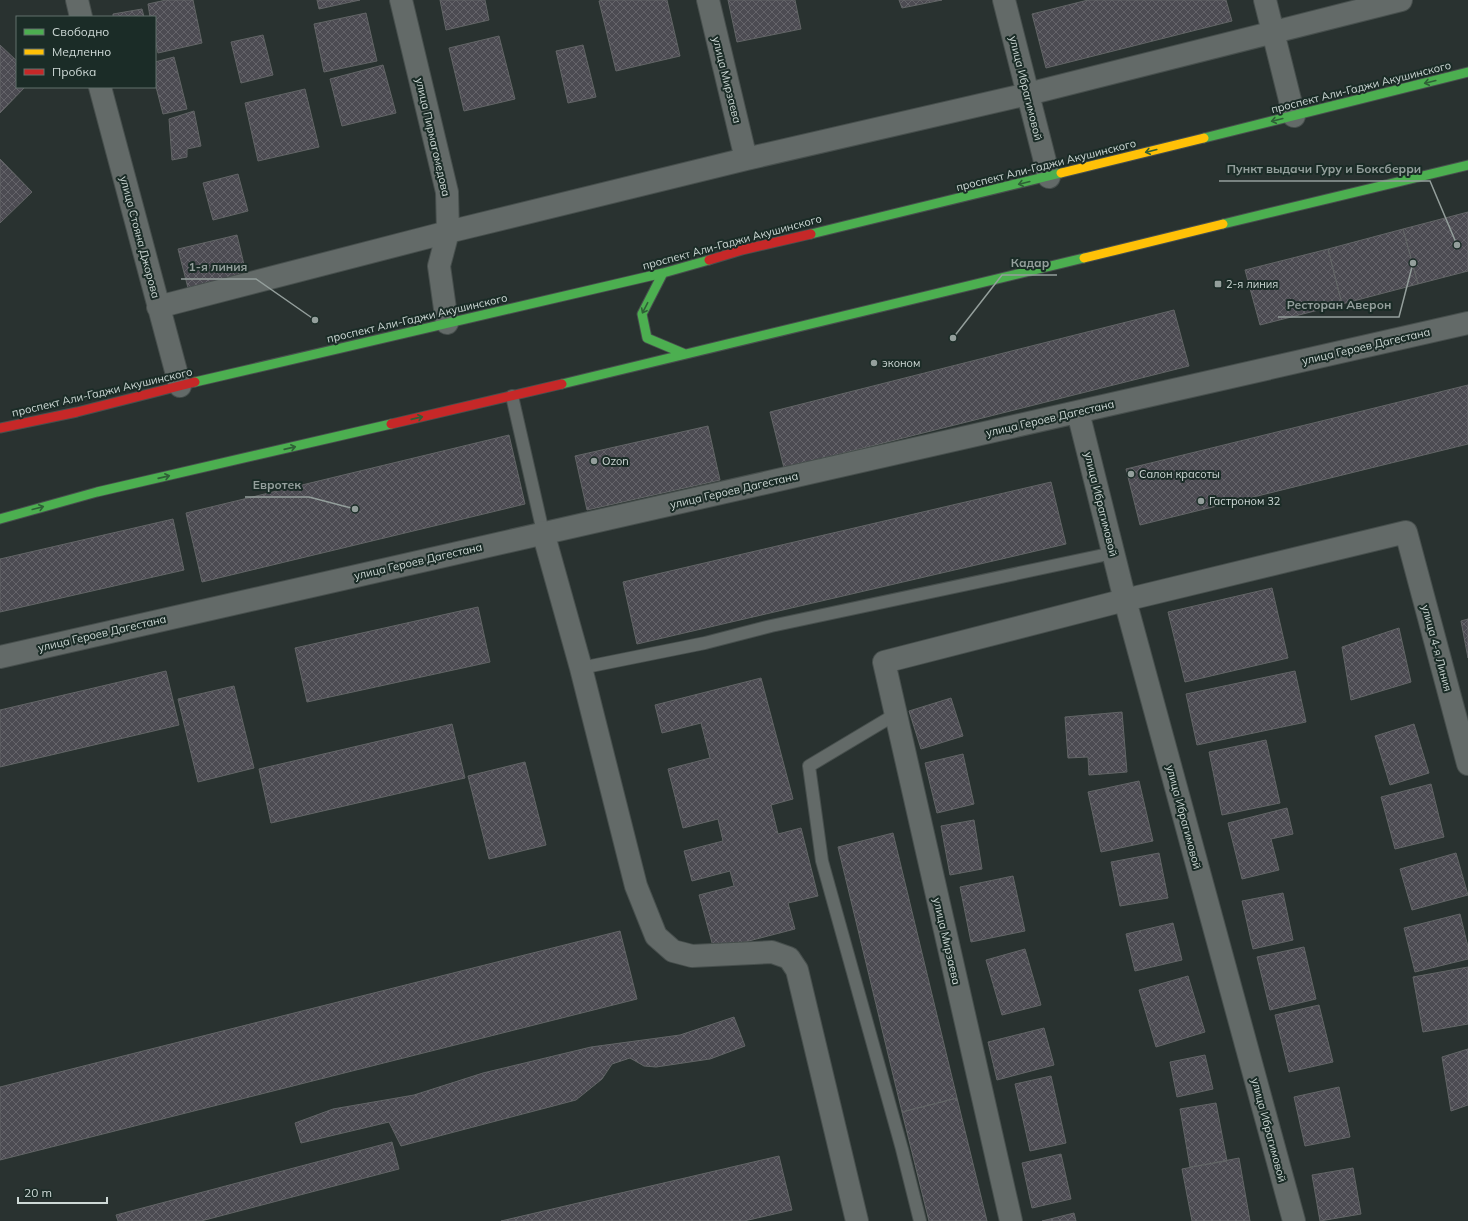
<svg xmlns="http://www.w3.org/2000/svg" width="1468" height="1221" font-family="Mulish,sans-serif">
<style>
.building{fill:url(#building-cross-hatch);stroke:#626566}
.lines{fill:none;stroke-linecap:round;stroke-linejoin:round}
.lane-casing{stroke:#474f4d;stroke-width:14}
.street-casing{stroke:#474f4d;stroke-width:24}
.fast-casing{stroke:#474f4d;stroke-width:11}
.slow-casing{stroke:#474f4d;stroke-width:11}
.jam-casing{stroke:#474f4d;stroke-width:11}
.lane{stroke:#636a68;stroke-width:12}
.street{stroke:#636a68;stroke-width:22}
.fast{stroke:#4caf50;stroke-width:9}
.slow{stroke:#ffc107;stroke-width:9}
.jam{stroke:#c62828;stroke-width:9}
.oneway{stroke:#2f6037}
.poi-dot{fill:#949f9c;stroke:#1b2c27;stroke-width:1.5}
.labels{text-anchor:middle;stroke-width:4;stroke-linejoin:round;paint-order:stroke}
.street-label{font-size:11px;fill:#ced9d6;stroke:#1b2c27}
.poi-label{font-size:11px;fill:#ced9d6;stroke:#1b2c27;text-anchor:start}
.leader{fill:none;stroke:#949f9c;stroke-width:1.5}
.callout-dot{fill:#949f9c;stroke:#1b2c27;stroke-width:1.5}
.callout-label{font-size:12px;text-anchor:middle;font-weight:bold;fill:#949f9c;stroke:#1b2c27;stroke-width:4;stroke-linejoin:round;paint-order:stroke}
</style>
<defs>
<pattern id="building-cross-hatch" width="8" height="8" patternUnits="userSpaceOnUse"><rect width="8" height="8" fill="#4c4b52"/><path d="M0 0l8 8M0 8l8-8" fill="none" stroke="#65646a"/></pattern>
</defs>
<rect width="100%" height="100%" fill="#293230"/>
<path class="building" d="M166,0H193L202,43L158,53L155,39V17H150L148,4Z
M317,0H360L319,9Z
M440,0H485L489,20L446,30Z
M603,0H667L680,56L616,71L599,1Z
M728,0H795L801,29L737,42Z
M899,0H942L902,8Z
M1088,0H1226L1232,21L1046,68L1032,14Z
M142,9L144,17H113V14Z
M366,13L377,61L324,72L314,24Z
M263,35L273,75L241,83L231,42Z
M499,36L515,99L464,111L449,48Z
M0,45L17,61V87H25L0,113Z
M583,45L596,97L568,103L556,51Z
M174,57L187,109L163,114L155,83V62Z
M383,65L396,113L342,126L330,79Z
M305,89L319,147L258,161L245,103Z
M194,111L201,146L187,149V157L172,160L169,119Z
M0,159L32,192L0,223Z
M238,174L248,211L213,220L203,183Z
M1468,212V271L1418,284L1403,229Z
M1403,229L1418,284L1342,304L1328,249Z
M237,235L246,273L188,288L178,249Z
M1328,249L1342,304L1260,325L1245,270Z
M1174,310L1189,366L784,468L770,412Z
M1468,385V444L1140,525L1126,469Z
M708,426L720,480L587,510L575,456Z
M509,435L525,504L202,582L186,513Z
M1051,482L1066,544L637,644L623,582Z
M173,519L184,570L0,612V559Z
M1272,588L1288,658L1185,682L1168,612Z
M478,607L490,662L307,702L295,648Z
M1468,619V658L1461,621Z
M1399,628L1411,682L1351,700L1342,647Z
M166,671L179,725L0,767V710Z
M1295,671L1306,722L1197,745L1186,694Z
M761,678L793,799L771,805L778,834L801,828L818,896L788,903L795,929L714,950L699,895L734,886L730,871L692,881L684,851L723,841L718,819L683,828L668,769L710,758L701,723L662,733L655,705Z
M234,686L254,768L198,782L178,699Z
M951,698L963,736L921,749L909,711Z
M1122,712L1127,772L1089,775L1088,757L1068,758L1065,717Z
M452,724L465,778L271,823L259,769Z
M1414,724L1429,773L1390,785L1375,736Z
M1266,740L1280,803L1222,815L1209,752Z
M963,754L974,804L937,813L925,763Z
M525,762L546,845L489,859L468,776Z
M1139,781L1153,841L1101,852L1088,792Z
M1431,784L1444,837L1395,849L1381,797Z
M1287,808L1293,834L1271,839L1279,870L1242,879L1228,823Z
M974,820L982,869L950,875L941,826Z
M893,833L957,1098L902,1112L838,847Z
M1159,853L1168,898L1120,906L1111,862Z
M1456,853L1468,895L1412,910L1400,869Z
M1013,876L1025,931L971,942L960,887Z
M1283,893L1293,940L1253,949L1242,901Z
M1460,914L1468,947V959L1415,972L1404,928Z
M1173,923L1182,960L1135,971L1126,934Z
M620,931L637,999L0,1160V1087Z
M1304,947L1316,999L1270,1010L1257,957Z
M1025,949L1041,1005L1002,1015L986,960Z
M1468,967V1024L1423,1032L1413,977Z
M1188,976L1205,1032L1156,1047L1139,990Z
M1319,1005L1333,1062L1289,1072L1275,1015Z
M734,1017L745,1046L710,1059L656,1067L644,1066L630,1058L612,1064L602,1079L576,1100L401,1146L389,1122L301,1143L295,1123L333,1109L414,1095L483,1073L591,1047L680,1035Z
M1044,1028L1054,1065L997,1080L988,1042Z
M1468,1049V1105L1451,1111L1442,1057Z
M1205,1055L1213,1089L1177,1097L1170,1062Z
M1051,1076L1066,1143L1030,1151L1015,1084Z
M1339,1087L1350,1137L1305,1146L1294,1097Z
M957,1098L987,1221H929L902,1112Z
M1216,1103L1227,1161L1190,1167L1180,1109Z
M392,1142L399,1169L201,1221H118L116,1215Z
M1061,1154L1071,1199L1032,1208L1022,1163Z
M779,1156L792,1210L744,1221H501Z
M1239,1158L1250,1221H1192L1182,1169Z
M1353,1168L1361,1214L1320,1221L1312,1175Z
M1074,1213L1076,1221H1042Z"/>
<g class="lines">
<defs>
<path id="lane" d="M512,396L543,532
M581,668L705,643L771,626L1113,553
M896,714L809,766L822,861L902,1149L920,1221"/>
<path id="street" d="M77,0L81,17
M401,0L447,192L448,232L439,266L447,323
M708,0L746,159
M1004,0L1049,177
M1265,0L1294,116
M100,87L180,386
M158,307L448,232L746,159L1028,94L1401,0
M1078,412L1125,600L1294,1221
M543,532L581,668L636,886L656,936L673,951L692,956L772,952L789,958L797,970L857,1221
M0,657L1468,323
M1011,1221L884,662L1125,600L1406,532L1468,764"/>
<path id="fast" d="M1204,138L1468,72
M1223,224L1468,165
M811,234L1061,173
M663,273L642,314L647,338L685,354
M195,382L663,273L709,260
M562,384L1084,258
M0,519L97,492L391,424"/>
<path id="slow" d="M1061,173L1204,138
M1084,258L1223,224"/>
<path id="jam" d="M709,260L742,250L811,234
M391,424L562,384
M0,428L77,412L195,382"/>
</defs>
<use href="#lane" class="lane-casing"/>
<use href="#street" class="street-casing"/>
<use href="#fast" class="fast-casing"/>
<use href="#slow" class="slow-casing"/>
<use href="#jam" class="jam-casing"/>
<use href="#lane" class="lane"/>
<use href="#street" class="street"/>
<use href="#fast" class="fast"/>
<use href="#slow" class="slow"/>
<use href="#jam" class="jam"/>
</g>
<defs><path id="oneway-shaft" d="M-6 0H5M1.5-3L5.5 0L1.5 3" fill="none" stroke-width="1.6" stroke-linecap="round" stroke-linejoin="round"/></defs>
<g class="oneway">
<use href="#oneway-shaft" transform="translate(1430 82) rotate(166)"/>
<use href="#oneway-shaft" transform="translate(1277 120) rotate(166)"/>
<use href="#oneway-shaft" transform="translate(1151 151) rotate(166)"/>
<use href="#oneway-shaft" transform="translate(1024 183) rotate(166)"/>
<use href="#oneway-shaft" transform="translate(645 308) rotate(117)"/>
<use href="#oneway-shaft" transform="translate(417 418) rotate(-13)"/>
<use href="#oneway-shaft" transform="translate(290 448) rotate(-13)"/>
<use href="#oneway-shaft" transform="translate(164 477) rotate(-13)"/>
<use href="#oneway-shaft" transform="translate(38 508) rotate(-15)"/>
</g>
<g class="poi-dot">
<rect x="1214" y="280" width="8" height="8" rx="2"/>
<circle cx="874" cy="363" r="4"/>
<circle cx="594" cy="461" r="4"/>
<circle cx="1131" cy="474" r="4"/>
<circle cx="1201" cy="501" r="4"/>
</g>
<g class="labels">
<g class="street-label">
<text transform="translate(727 80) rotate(76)" y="4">улица Мирзаева</text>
<text transform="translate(1361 87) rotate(-14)" y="4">проспект Али-Гаджи Акушинского</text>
<text transform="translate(1026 88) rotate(76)" y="4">улица Ибрагимовой</text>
<text transform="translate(433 137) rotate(77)" y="4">улица Пирмагомедова</text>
<text transform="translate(1046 165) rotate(-14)" y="4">проспект Али-Гаджи Акушинского</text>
<text transform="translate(140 237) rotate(75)" y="4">улица Стояна Джорова</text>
<text transform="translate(732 242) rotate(-15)" y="4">проспект Али-Гаджи Акушинского</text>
<text transform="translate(417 318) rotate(-13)" y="4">проспект Али-Гаджи Акушинского</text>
<text transform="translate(1366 346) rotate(-13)" y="4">улица Героев Дагестана</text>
<text transform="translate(102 392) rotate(-13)" y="4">проспект Али-Гаджи Акушинского</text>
<text transform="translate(1050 418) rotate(-13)" y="4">улица Героев Дагестана</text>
<text transform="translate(734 490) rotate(-13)" y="4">улица Героев Дагестана</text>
<text transform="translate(1101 504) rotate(76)" y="4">улица Ибрагимовой</text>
<text transform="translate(418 561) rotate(-13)" y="4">улица Героев Дагестана</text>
<text transform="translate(102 633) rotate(-13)" y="4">улица Героев Дагестана</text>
<text transform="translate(1437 648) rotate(75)" y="4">улица 4-я Линия</text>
<text transform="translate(1184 817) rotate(75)" y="4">улица Ибрагимовой</text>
<text transform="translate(947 941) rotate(77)" y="4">улица Мирзаева</text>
<text transform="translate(1269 1130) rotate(75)" y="4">улица Ибрагимовой</text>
</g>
<g class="poi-label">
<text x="1226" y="288">2-я линия</text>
<text x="882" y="367">эконом</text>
<text x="602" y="465">Ozon</text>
<text x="1139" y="478">Салон красоты</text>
<text x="1209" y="505">Гастроном 32</text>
</g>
</g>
<path class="leader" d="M1457 245L1430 181H1219M953 338L1002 275H1057M315 320L256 279H181M1413 263L1399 317H1278M355 509L309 497H245"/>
<g class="callout-dot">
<circle cx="1457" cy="245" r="4"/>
<circle cx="953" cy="338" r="4"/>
<circle cx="315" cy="320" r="4"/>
<circle cx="1413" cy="263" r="4"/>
<circle cx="355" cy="509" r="4"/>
</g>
<g class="callout-label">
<text x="1324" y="173">Пункт выдачи Гуру и Боксберри</text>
<text x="1030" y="267">Кадар</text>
<text x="218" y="271">1-я линия</text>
<text x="1339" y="309">Ресторан Аверон</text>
<text x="277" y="489">Евротек</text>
</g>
<rect x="16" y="16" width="140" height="72" fill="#1b2c27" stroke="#63716d"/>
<rect x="24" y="29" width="20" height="6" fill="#4caf50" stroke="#63716d"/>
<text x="52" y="36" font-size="12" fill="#ced9d6">Свободно</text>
<rect x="24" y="49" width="20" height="6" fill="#ffc107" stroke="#63716d"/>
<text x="52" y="56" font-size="12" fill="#ced9d6">Медленно</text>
<rect x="24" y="69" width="20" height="6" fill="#c62828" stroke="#63716d"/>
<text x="52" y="76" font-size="12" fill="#ced9d6">Пробка</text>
<path d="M18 1197v6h89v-6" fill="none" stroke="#ced9d6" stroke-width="2"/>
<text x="24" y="1197" font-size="12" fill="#ced9d6" stroke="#1b2c27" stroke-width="3" paint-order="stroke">20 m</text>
</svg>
